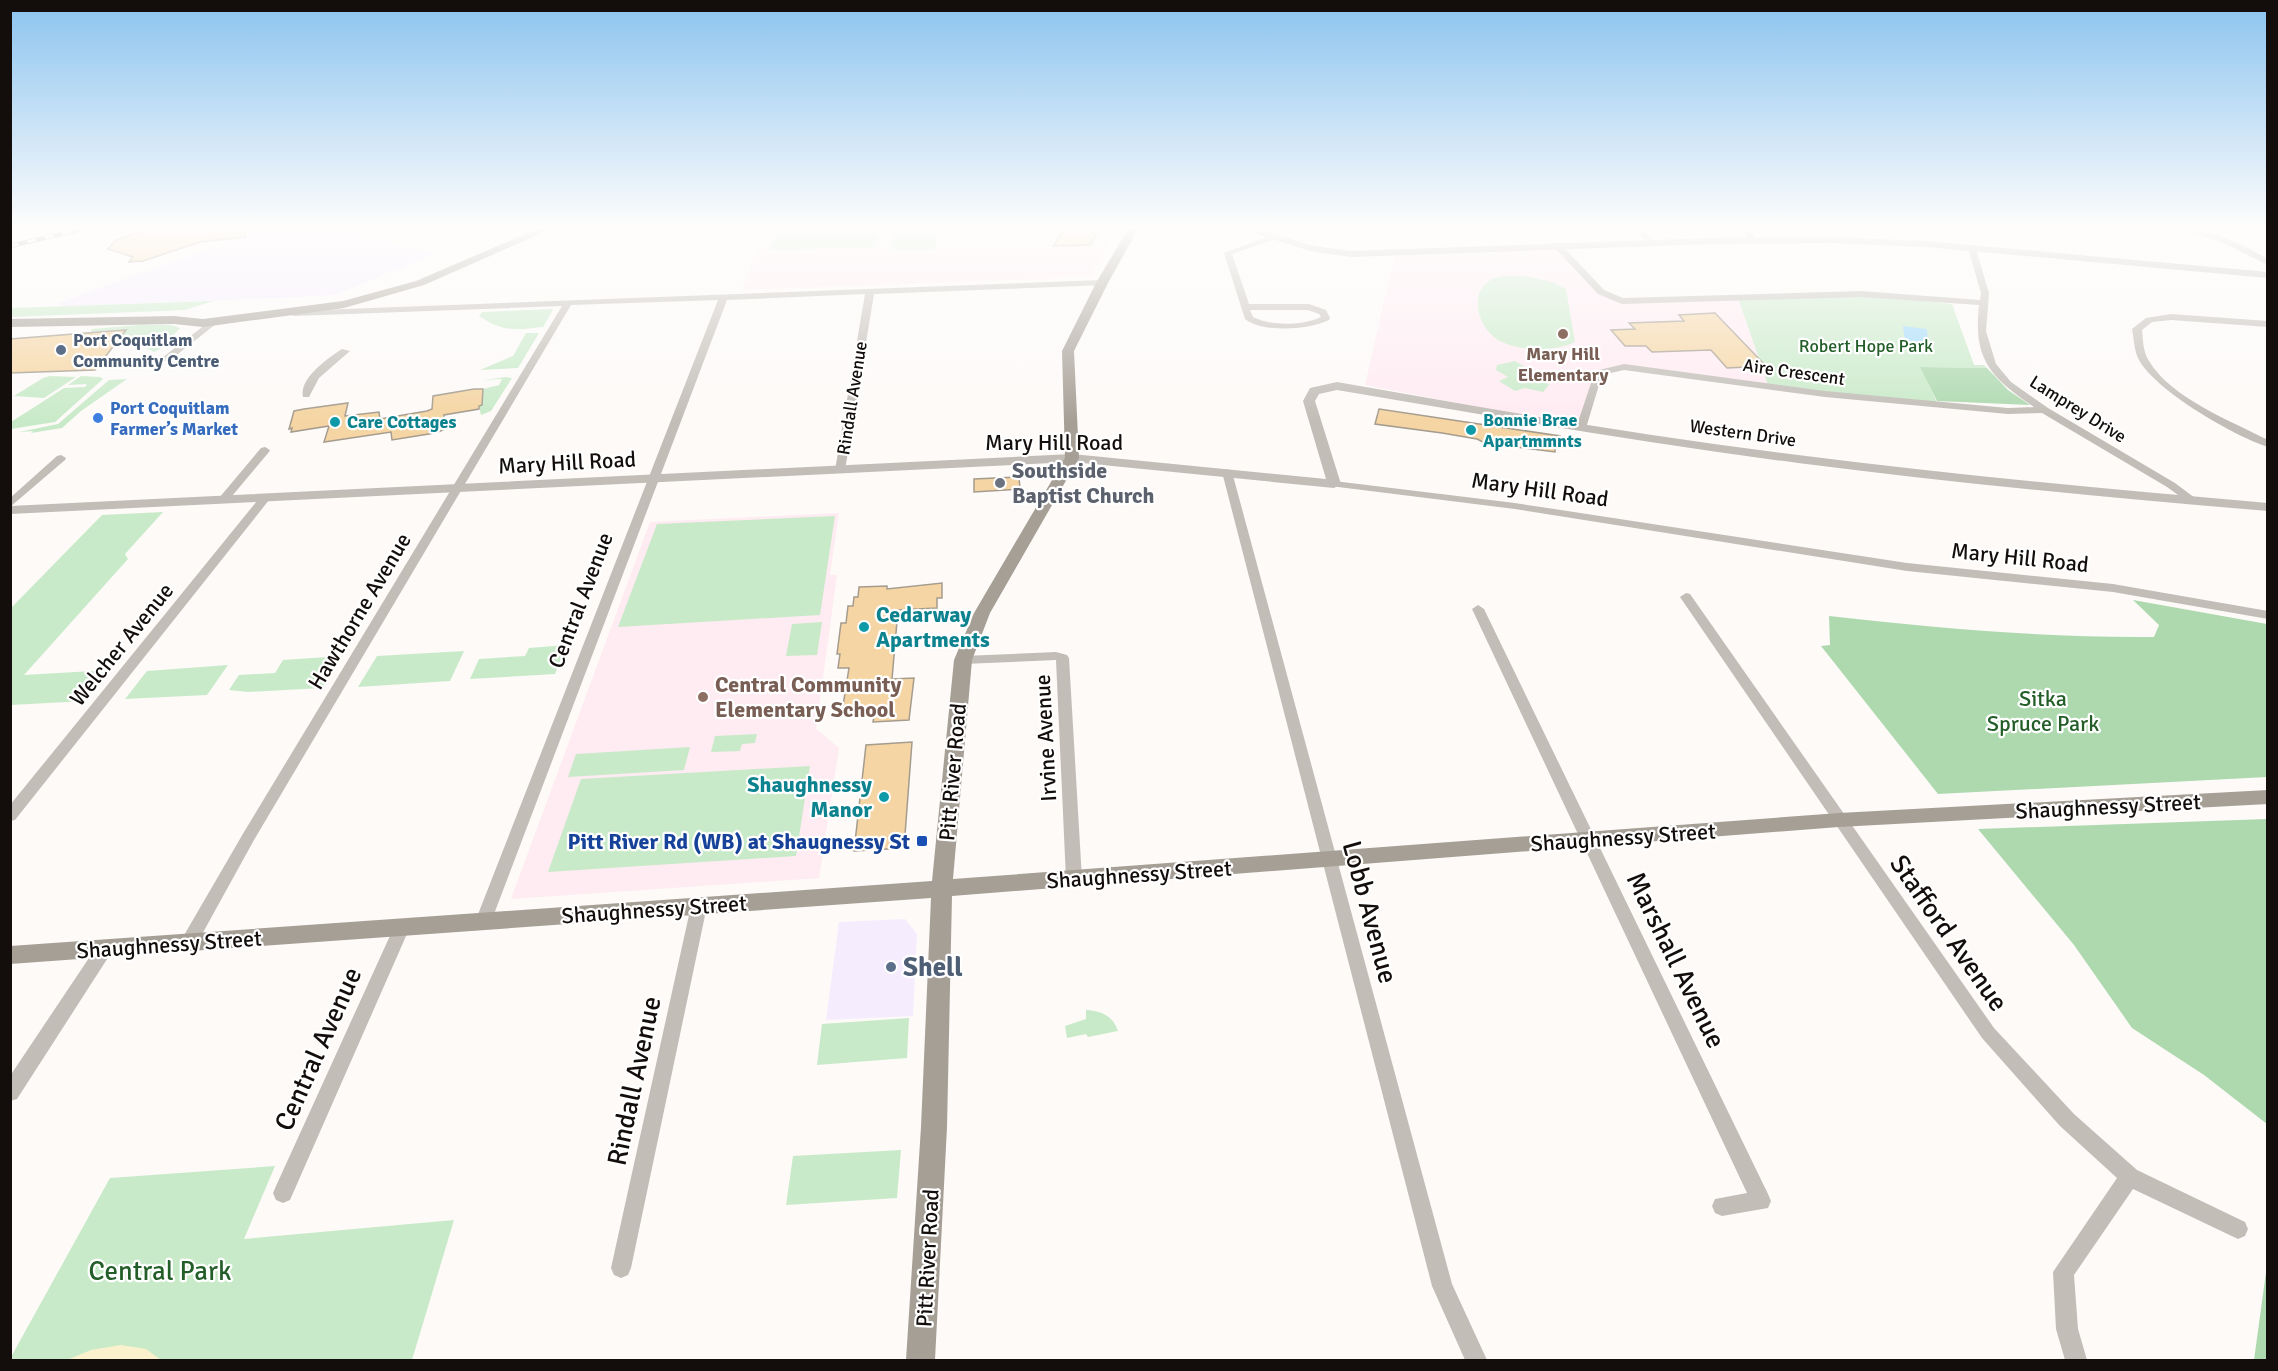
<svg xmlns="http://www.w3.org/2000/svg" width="2278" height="1371" font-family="Signika,sans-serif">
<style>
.commercial{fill:#f5edfe}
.education{fill:#ffebf2}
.green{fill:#c9eac9}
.forest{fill:#aed9af}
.sand{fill:#fbf1cc}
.water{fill:#9fd9f9}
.building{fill:#f5d5a3;stroke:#a59c8e;stroke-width:1.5}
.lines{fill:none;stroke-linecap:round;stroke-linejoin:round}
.minor{fill:#c2bdb7;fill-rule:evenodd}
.tertiary{fill:#c2bdb7;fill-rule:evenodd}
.secondary{fill:#a69f96;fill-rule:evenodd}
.rail-casing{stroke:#797572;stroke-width:4.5}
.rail{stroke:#fff;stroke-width:3;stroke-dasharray:9;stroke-linecap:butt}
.education-dot{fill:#8d6e63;stroke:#fff;stroke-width:2}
.service-dot{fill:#5c6f8a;stroke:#fff;stroke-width:2}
.shop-dot{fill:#3f7fe0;stroke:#fff;stroke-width:2}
.culture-dot{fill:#0f9aa8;stroke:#fff;stroke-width:2}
.worship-dot{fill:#6b7280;stroke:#fff;stroke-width:2}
.transit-dot{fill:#1a4fb4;stroke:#fff;stroke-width:2}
.labels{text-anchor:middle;stroke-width:4.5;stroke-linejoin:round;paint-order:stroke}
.far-service-label{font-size:18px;font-weight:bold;fill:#4e5e75;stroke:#fff;text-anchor:start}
.far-park-label{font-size:18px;fill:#235e28;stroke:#fff}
.far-education-label{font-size:18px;font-weight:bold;fill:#785e54;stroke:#fff}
.far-street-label{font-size:18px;fill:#130e0b;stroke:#fff}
.far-shop-label{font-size:18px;font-weight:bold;fill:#366cbe;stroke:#fff;text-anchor:start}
.far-culture-label{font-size:18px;font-weight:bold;fill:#0d838f;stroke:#fff;text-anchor:start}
.street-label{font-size:22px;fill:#130e0b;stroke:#fff}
.worship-label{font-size:22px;font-weight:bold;fill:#5b616d;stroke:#fff;text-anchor:start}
.culture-label{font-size:22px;font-weight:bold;fill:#0d838f;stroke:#fff;text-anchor:start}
.education-label{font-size:22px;font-weight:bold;fill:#785e54;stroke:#fff;text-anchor:start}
.park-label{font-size:22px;fill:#235e28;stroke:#fff}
.transit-label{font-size:22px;font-weight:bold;fill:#164399;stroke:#fff;text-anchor:end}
.near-street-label{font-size:27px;fill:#130e0b;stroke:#fff}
.near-service-label{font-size:27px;font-weight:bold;fill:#4e5e75;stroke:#fff;text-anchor:start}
.near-park-label{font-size:27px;fill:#235e28;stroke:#fff}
</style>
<rect width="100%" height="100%" fill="#fdfaf8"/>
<path class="commercial" d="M264,229H342L434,254L337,294L324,296L67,306L56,304Z
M905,919L917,934L913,1016L826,1020L839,922Z"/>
<path class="education" d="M764,229H1117L1090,277L742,290Z
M1557,245L1601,292L1622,301L1738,298L1768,385L1624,367L1598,373L1581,427L1365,385L1395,253Z
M839,513L830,575H837L816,729L839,748L819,878L511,899L650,522Z"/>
<path class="green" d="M778,229H879L875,247L770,250Z
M937,232L936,249L891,250L893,234Z
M1526,276L1552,282L1566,289L1575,342C1554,352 1519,352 1498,340C1475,325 1467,286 1498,277C1507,275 1517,276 1526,276Z
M1861,294L1952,304L1974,365H1984L1987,368L1921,367L1938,405L1768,385L1738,298Z
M213,301L185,310L11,317V308Z
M551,309L553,310L543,327C516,330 502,332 479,316L482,312Z
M139,325H171L180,328L162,348L154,352L144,347L150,339L145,338V336L117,341L126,329L92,332L91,329Z
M526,333H539L518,368L480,370L513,356Z
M1515,361L1534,372L1549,385L1543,392L1525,388L1515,391L1499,381L1508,377L1496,370L1497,365Z
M50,376L76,377L44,398L14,396L43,378Z
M81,376L100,377L103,379L55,422L11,429V422L64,388L85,387L87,384L68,385Z
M506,377L512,378L491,411L481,415L479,406L483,389L499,385L502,379L484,380Z
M127,379L81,411L62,428L31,433L33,431L19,432L58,424L109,380Z
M163,512L125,554L128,559L24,675L110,670L85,701L11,705V608L102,515Z
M835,516L820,615L618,627L657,524Z
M822,622L817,655L786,656L792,624Z
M567,645L555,674L470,679L479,659L525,656L529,648Z
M464,651L450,681L358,687L377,656Z
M342,656L322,688L248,692L229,690L239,675L275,673L283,660Z
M228,665L207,695L125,699L147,671Z
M757,734L755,743L742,744L740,751L711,752L715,736Z
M690,747L684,770L568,777L576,754Z
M810,766L796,856L548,872L581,779Z
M1086,1010C1102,1011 1113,1016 1118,1031L1088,1037L1086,1034L1067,1038L1065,1026L1086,1019Z
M909,1018L907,1058L817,1065L822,1024Z
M901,1150L897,1198L786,1205L793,1156Z
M275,1166L244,1239L454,1220L412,1360H11V1357L110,1178Z"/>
<path class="forest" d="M1920,367L1987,368L2008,390L2030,405L1937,401Z
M2133,600L2267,624V777L1938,794L1821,646L1830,645L1829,616C1936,628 2045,638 2154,637L2159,625Z
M2267,819H2268L2267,1124L2204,1075L2132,1028L2074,945L1978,829Z
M2267,1265V1360H2254Z"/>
<path class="sand" d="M121,1345L146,1349L161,1360H67L91,1350Z"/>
<path class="water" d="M1903,326L1927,329L1928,344L1905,341Z"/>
<path class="building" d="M148,229H245V237L200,242L143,261L129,262L133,257L108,249L116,240Z
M1065,229H1099L1090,245L1053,246Z
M1715,313L1766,366L1727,368L1711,350L1652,352L1646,346H1625L1611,330L1635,329L1629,323L1684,321L1679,315Z
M126,330L95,370L10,373V339Z
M474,389H483L482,405L479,406V409L444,415L443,430L435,433L392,440L391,432L324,442L329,426L291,432L292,428L289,429L294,411L304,409L348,403L345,416L379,412L380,419L427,411L432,409L433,396Z
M1379,409L1560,436L1559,448L1555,447V452L1485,443L1477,439L1442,433L1375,424Z
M1019,477L1020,489L974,492V479Z
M942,583V598H937V608L898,610L892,679L914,678L909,720L873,722L875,711L842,712L849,668H838L840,654H837L841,623H846L848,606H853L854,597H858L859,587L887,586V589Z
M912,742L904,848L854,851L866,745Z"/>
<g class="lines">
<path class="minor" d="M1634,229H1642L1655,242L1648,244Z
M1742,229H1750L1756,240L1755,242H1749Z
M2181,229C2211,229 2242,244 2268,259V265L2225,244Z
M1273,235L1277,237L1276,239L1232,254L1249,304H1309L1326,310L1330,318L1329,320C1309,330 1262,333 1245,319L1224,253ZM1250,310H1308L1319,314L1321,317C1303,326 1271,326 1253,317Z
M1554,243H1560L1604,290L1623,298L1861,291L1980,300L1981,293L1968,248L1975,246L1989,293L1986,331L1996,364L2011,382L2048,408L2175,483L2199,501L2197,503H2189L2167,487L2042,413L2008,414L1825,397L1624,370L1602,375L1586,428L1585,430H1577L1576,428L1595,371L1624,364L1825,391L2008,408L2034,407C1991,377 1973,361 1979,305L1861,297L1622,304L1598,294L1554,247Z
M1102,280L1106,283L1105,285L874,294L845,470L840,473L835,470L865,294L727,300L491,922L489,927L483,929L477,927L475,922L718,300L571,305L254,840L195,947L189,949L183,947L181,942L183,937L244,832L562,306L294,316L291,315V311Z
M2171,314L2268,321V327L2171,320L2152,322L2142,330C2143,340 2143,352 2149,361C2171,398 2231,421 2268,440V447C2234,436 2156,391 2139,360C2134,351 2134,339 2132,329L2146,318Z
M214,318L221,320L169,361H163V357Z
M342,349L350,351L319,378L309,397H303C299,378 327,359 342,349Z
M265,447L270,450L269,452L227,502H219V498L261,448Z
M61,455L66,458L65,460L10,507V498L57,456Z
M1227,469L1232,472L1452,1284L1487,1360H1465L1432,1286L1222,472Z
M1334,481L1515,503L1907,563L2113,584L2268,611V619L2113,592L1907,571L1515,509L1330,486V482Z
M265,495L269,496V500L15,820L10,821V805L261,496Z
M1686,593L1690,594L1994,1028L2074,1114L2137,1170L2245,1222L2248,1229L2245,1236L2238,1239L2133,1189L2074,1275L2078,1329L2087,1360H2065L2056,1329L2053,1272L2117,1178L2060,1126L1982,1038L1680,597Z
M1478,605L1484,609L1768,1194L1771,1201L1768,1208L1722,1216L1715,1213L1712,1206L1715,1199L1747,1193L1472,609Z
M1056,652L1067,655L1069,658L1082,879L1080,883L1074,885L1068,883L1066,879L1056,660L963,664L956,660L963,656Z
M699,900L705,901L707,906L631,1268L628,1275L621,1278L614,1275L611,1268L691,906L693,901Z
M402,920L408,922L410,927L290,1200L283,1203L276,1200L273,1193L276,1186L394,927L396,922Z
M105,941L111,943L113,948L111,953L17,1099L10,1101V1076L99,943Z"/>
<path class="tertiary" d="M1241,229H1259L1314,246L1352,251L1708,238L1832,237L1926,241L2268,272V278L1926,247L1832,243L1708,244L1352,257L1310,251Z
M1337,382C1490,409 1644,436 1798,455C1954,475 2111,489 2268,503V511C2111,498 1954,483 1798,463C1644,443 1490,416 1337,390L1319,394L1315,401L1341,484L1334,488L1072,462L10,514V506L1072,454L1326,479L1303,401L1310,388Z"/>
<path class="secondary" d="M537,229H551L424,285L344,308L203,327L174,324L10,327V319L174,316L203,319L343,301L416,281Z
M1128,229H1138L1108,283L1074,351L1079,458L990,613L972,660L953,879L1839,813L2268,790V804L1839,827L952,896L947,1127L935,1360H906L921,1127L931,898L10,964V946L932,881L954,660L974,613L1065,458L1062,351L1096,283Z"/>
<defs>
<path id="rail" d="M10,246L82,229"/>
</defs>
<use href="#rail" class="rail-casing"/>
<use href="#rail" class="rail"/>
</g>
<linearGradient id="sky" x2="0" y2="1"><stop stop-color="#8bc3ef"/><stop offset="0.54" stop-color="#fefdfc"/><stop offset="1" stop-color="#fefdfc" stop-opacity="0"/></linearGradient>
<rect width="2278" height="421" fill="url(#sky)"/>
<g class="education-dot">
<circle cx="1563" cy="334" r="6"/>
<circle cx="703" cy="697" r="6"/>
</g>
<g class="service-dot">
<circle cx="61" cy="350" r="6"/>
<circle cx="891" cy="967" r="6"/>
</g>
<circle class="shop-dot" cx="98" cy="418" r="6"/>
<g class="culture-dot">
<circle cx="335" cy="422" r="6"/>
<circle cx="1471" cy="430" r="6"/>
<circle cx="864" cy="627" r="6"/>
<circle cx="884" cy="797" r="6"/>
</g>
<circle class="worship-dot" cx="1000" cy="483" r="6"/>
<rect class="transit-dot" x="916" y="835" width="12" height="12" rx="3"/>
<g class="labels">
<g class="far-service-label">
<text x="73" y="346">Port Coquitlam<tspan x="73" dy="21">Community Centre</tspan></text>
</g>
<g class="far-park-label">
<text x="1866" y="352">Robert Hope Park</text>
</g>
<g class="far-education-label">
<text x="1563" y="360">Mary Hill<tspan x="1563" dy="21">Elementary</tspan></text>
</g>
<g class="far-street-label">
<text transform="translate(1794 372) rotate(8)" y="6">Aire Crescent</text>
<text transform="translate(852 398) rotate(-81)" y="6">Rindall Avenue</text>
<text transform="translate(2078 409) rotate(32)" y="6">Lamprey Drive</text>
<text transform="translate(1743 433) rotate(8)" y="6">Western Drive</text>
</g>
<g class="far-shop-label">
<text x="110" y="414">Port Coquitlam<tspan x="110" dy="21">Farmer’s Market</tspan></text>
</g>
<g class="far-culture-label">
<text x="1483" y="426">Bonnie Brae<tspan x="1483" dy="21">Apartmmnts</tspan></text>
<text x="347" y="428">Care Cottages</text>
</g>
<g class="street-label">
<text x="1054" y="450">Mary Hill Road</text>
<text transform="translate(567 462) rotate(-3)" y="8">Mary Hill Road</text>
<text transform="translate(1540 489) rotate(8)" y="8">Mary Hill Road</text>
<text transform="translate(2020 557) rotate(6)" y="8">Mary Hill Road</text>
<text transform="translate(580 600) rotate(-69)" y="8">Central Avenue</text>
<text transform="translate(359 611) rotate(-59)" y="8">Hawthorne Avenue</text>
<text transform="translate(121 644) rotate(-51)" y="8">Welcher Avenue</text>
<text transform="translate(1045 738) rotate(-93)" y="8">Irvine Avenue</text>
<text transform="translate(952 772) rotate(-85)" y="8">Pitt River Road</text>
<text transform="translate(2108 806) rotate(-3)" y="8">Shaughnessy Street</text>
<text transform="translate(1623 837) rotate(-4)" y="8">Shaughnessy Street</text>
<text transform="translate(1139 874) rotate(-4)" y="8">Shaughnessy Street</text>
<text transform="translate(654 909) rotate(-4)" y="8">Shaughnessy Street</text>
<text transform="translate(169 944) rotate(-4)" y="8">Shaughnessy Street</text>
<text transform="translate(927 1258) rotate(-87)" y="8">Pitt River Road</text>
</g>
<g class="worship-label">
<text x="1012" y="478">Southside<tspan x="1012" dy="25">Baptist Church</tspan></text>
</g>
<g class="culture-label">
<text x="876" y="622">Cedarway<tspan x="876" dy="25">Apartments</tspan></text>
<text x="872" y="792" text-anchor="end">Shaughnessy<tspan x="872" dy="25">Manor</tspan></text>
</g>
<g class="education-label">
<text x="715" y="692">Central Community<tspan x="715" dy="25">Elementary School</tspan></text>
</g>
<g class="park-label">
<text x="2043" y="706">Sitka<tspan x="2043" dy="25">Spruce Park</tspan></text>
</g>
<g class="transit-label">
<text x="910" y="849">Pitt River Rd (WB) at Shaugnessy St</text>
</g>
<g class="near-street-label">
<text transform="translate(1370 912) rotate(75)" y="9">Lobb Avenue</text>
<text transform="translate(1949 933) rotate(55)" y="9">Stafford Avenue</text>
<text transform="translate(1676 960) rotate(64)" y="9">Marshall Avenue</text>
<text transform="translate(318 1049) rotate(-66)" y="9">Central Avenue</text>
<text transform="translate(634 1081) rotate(-78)" y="9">Rindall Avenue</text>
</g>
<g class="near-service-label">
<text x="903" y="976">Shell</text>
</g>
<g class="near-park-label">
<text x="160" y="1280">Central Park</text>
</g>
</g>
<rect width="2278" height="1371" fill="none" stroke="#130e0b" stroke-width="24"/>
</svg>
